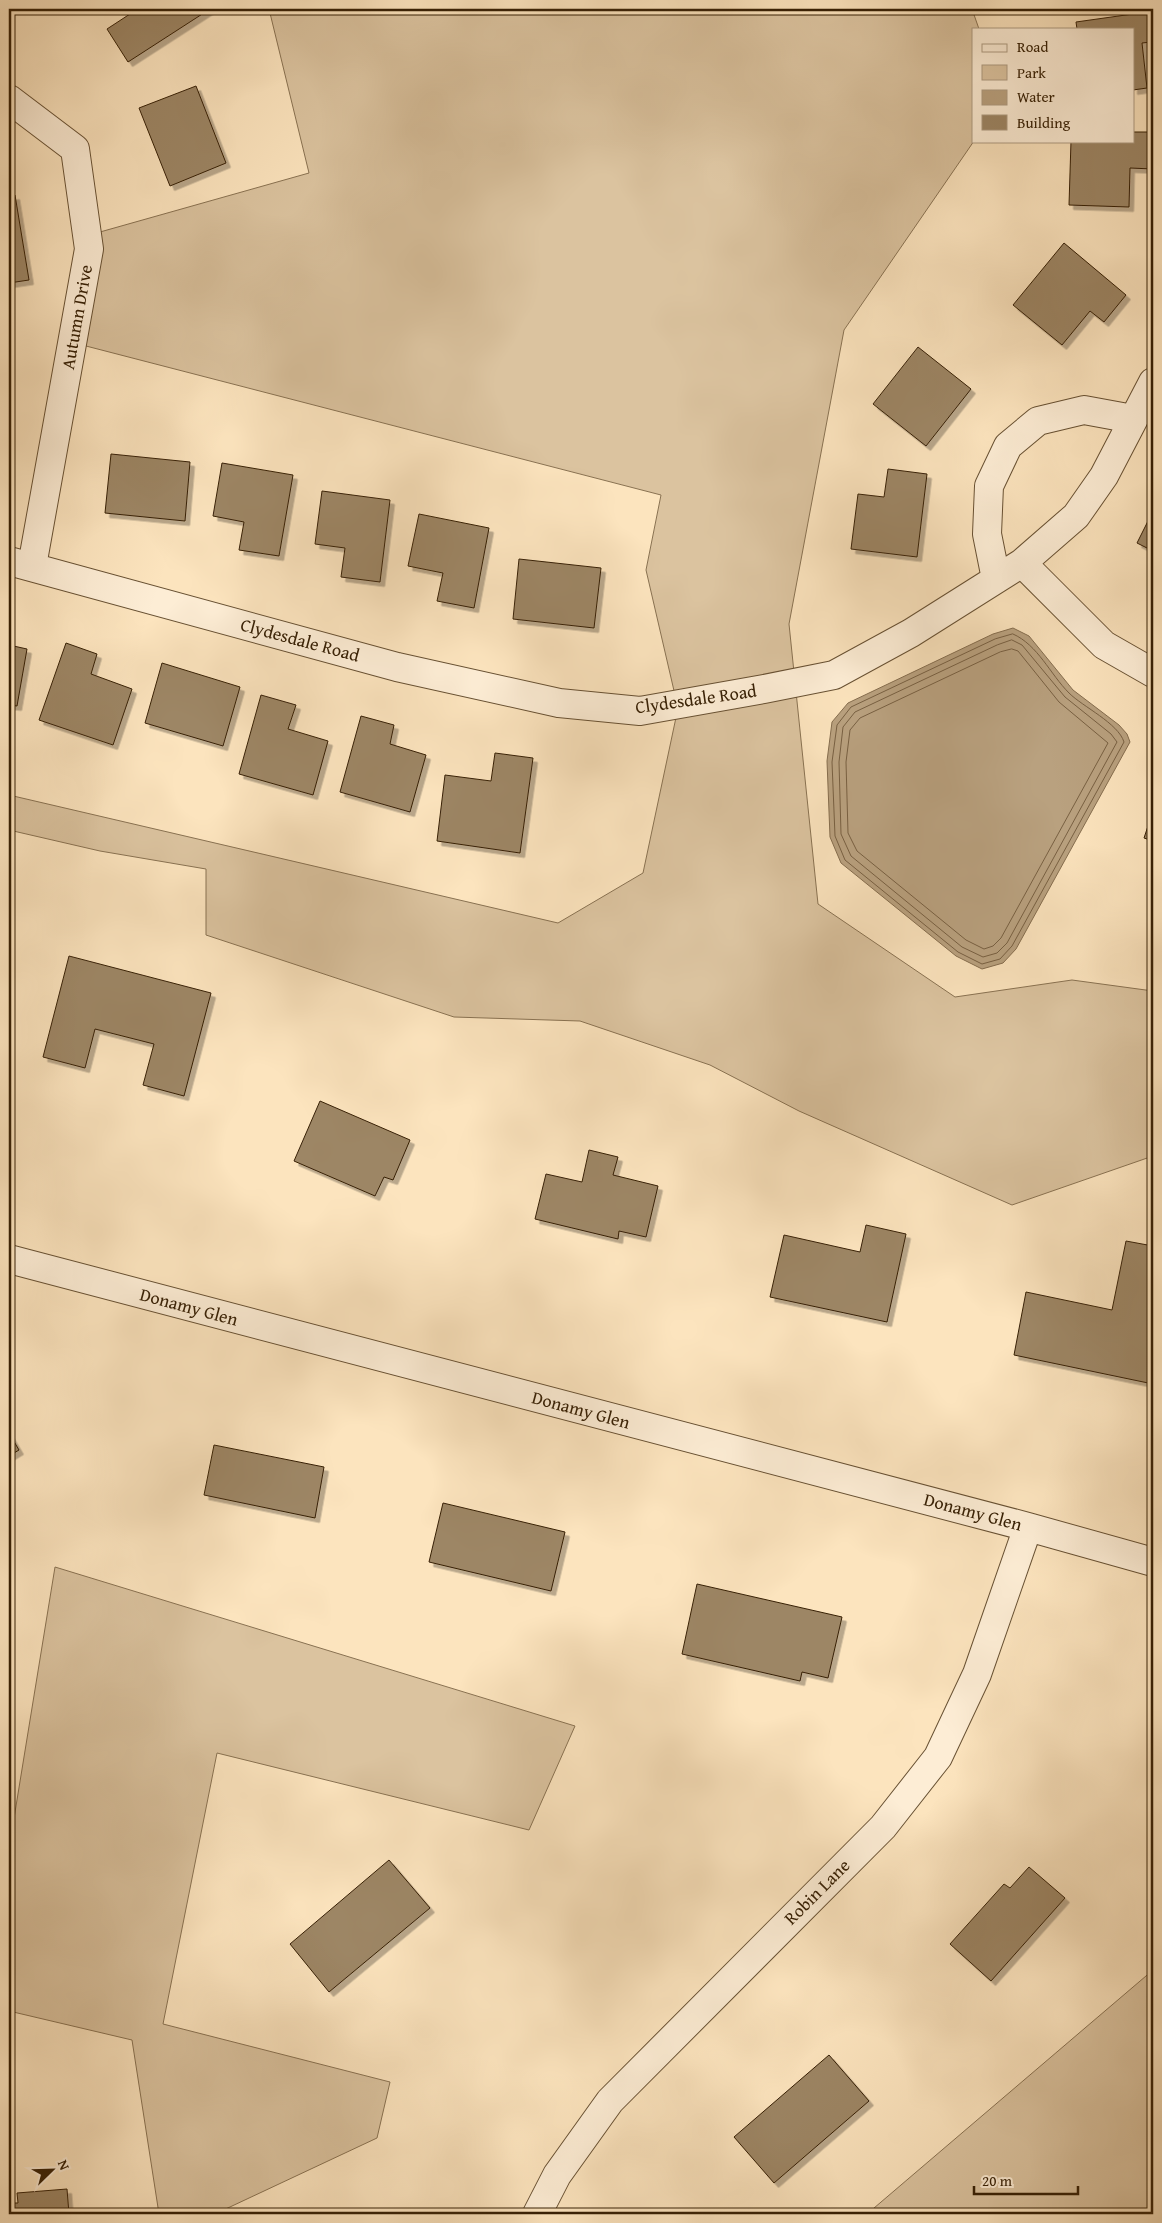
<svg xmlns="http://www.w3.org/2000/svg" width="1162" height="2223" font-family="'Gentium Book Plus',serif">
<style>
.green{fill:#dbc39f;stroke:#897252}
.water{fill:#b9a17f;stroke:#856d4e}
.lines{fill:none;stroke-linecap:round;stroke-linejoin:round}
.shore{stroke:#786042;stroke-width:1}
.building{fill:#9d8665;stroke:#372005;filter:url(#shadow)}
.minor-casing{stroke:#685133;stroke-width:30}
.minor{stroke:#fdedd5;stroke-width:28}
.labels{text-anchor:middle;stroke-width:4;stroke-linejoin:round;paint-order:stroke}
.street-label{font-size:18px;fill:#372005;stroke:#fdedd5}
</style>
<defs>
<filter id="shadow"><feDropShadow dx="4.5" dy="4.5" stdDeviation="0" flood-color="#0004"/></filter>
</defs>
<rect width="100%" height="100%" fill="#fce4be"/>
<filter id="stains"><feTurbulence type="fractalNoise" baseFrequency=".004" numOctaves="4"/><feColorMatrix values="0 0 0 0 .2 0 0 0 0 .09 0 0 0 0 .02 0 0 0 .5 -.17"/></filter>
<radialGradient id="worn" r=".72"><stop offset=".6" stop-color="#630" stop-opacity="0"/><stop offset="1" stop-color="#630" stop-opacity=".3"/></radialGradient>
<path class="green" d="M269,9H972L979,29H973L974,141L844,330L789,624L818,904L955,997L1072,980L1153,991V1156L1012,1205L799,1111L710,1065L580,1021L454,1017L206,935V869L100,851L9,830V795L558,923L643,873L678,708L646,570L661,495L86,346L100,232L309,173Z
M55,1567L575,1726L529,1830L217,1753L163,2024L390,2082L377,2138L215,2214H159L132,2040L9,2011V1849Z
M1153,1970V2214H867Z"/>
<path class="water" d="M1013,628L1029,636L1073,690L1119,725L1127,734L1130,742L1016,949L1003,963L982,969L956,956L841,863L830,837L827,761L832,722L848,703L993,634Z"/>
<g class="lines">
<path class="shore" d="M1013,634C1038,645 1050,674 1069,693C1083,707 1118,723 1124,742L1012,946L1000,959L982,964L958,952L845,860L835,836L832,762L837,725L851,707L995,639Z
M1012,640L1022,645L1065,697L1111,734L1117,742L1007,943L997,953L983,957L962,947L851,856L841,834L839,762L843,727L855,712L997,645Z
M1012,649L1018,651L1059,702L1108,743L1001,938L993,946L984,949L966,940L857,851L848,833L846,762L850,730L860,718L1000,652Z"/>
</g>
<path class="building" d="M131,9H210L128,62L107,29L133,12Z
M1147,12L1151,42L1142,43L1147,88L1133,90V29H1077L1076,22Z
M196,86L226,163L170,186L139,108Z
M1133,132H1153V169L1130,168L1129,207L1069,205L1071,141H1133Z
M15,195L29,280L9,283V196Z
M1064,243L1126,295L1104,322L1090,311L1062,345L1013,305Z
M918,347L971,389L926,446L873,404Z
M111,454L190,462L185,521L105,513Z
M222,463L293,475L279,556L239,550L244,522L213,516Z
M888,469L927,474L917,557L851,549L858,494L884,497Z
M322,491L390,500L380,582L341,577L345,548L315,544Z
M1153,511V551L1137,543Z
M419,514L489,528L474,608L437,601L443,573L408,566Z
M519,559L601,568L594,628L513,619Z
M66,643L97,654L91,674L132,689L113,745L39,720Z
M9,645L27,649L17,706L9,705Z
M162,663L240,687L223,746L145,723Z
M261,695L296,705L288,729L328,741L313,795L239,774Z
M361,716L394,725L390,744L426,755L410,812L340,792Z
M495,753L533,758L520,853L437,841L445,775L491,781Z
M1153,811V841L1144,838Z
M69,956L211,993L184,1096L143,1085L154,1044L95,1029L85,1068L43,1057Z
M320,1101L410,1140L393,1180L384,1177L375,1196L294,1161Z
M589,1150L618,1157L613,1175L658,1186L646,1237L619,1231L618,1239L535,1219L546,1174L582,1182Z
M866,1225L906,1234L887,1322L770,1297L784,1235L860,1252Z
M1126,1241L1153,1246V1384L1014,1355L1026,1292L1112,1310Z
M9,1433L19,1450L9,1456Z
M214,1445L324,1467L315,1518L204,1495Z
M443,1503L565,1532L551,1591L429,1562Z
M697,1584L842,1617L828,1678L802,1672L800,1681L682,1654Z
M1153,1718V1745L1148,1744Z
M389,1860L430,1908L329,1992L290,1944Z
M1029,1867L1065,1898L991,1981L950,1944L1004,1884L1010,1888Z
M829,2055L869,2101L774,2183L734,2137Z
M67,2189L69,2214H9V2203H18L17,2193Z"/>
<g class="lines">
<defs>
<path id="minor" d="M9,99L75,149L89,249L32,566
M9,561L397,667L559,703L640,711L764,689L834,675L911,633L1022,563L1076,516L1104,476L1153,382
M1022,563L1104,645L1153,673
M996,579L987,534L989,486L1008,446L1038,421L1084,410L1133,419
M9,1259L1028,1527L1153,1562
M537,2214L557,2175L610,2101L883,1827L938,1757L977,1674L1028,1527"/>
</defs>
<use href="#minor" class="minor-casing"/>
<use href="#minor" class="minor"/>
</g>
<g class="labels">
<g class="street-label">
<text transform="translate(77 317) rotate(-80)" y="6">Autumn Drive</text>
<text transform="translate(300 640) rotate(15)" y="6">Clydesdale Road</text>
<text transform="translate(696 699) rotate(-8)" y="6">Clydesdale Road</text>
<text transform="translate(189 1307) rotate(15)" y="6">Donamy Glen</text>
<text transform="translate(581 1410) rotate(15)" y="6">Donamy Glen</text>
<text transform="translate(973 1512) rotate(15)" y="6">Donamy Glen</text>
<text transform="translate(817 1892) rotate(-45)" y="6">Robin Lane</text>
</g>
</g>
<rect width="1162" height="2223" fill="none" stroke="#fce4be" stroke-width="30"/>
<rect x="10" y="10" width="1142" height="2203" fill="none" stroke="#372005" stroke-width="2.5"/>
<rect x="15" y="15" width="1132" height="2193" fill="none" stroke="#372005"/>
<rect x="972" y="28" width="162" height="115" fill="#fdedd5" stroke="#ae9b82"/>
<rect x="982" y="44" width="25" height="8" fill="#fdedd5" stroke="#ae9b82"/>
<text x="1017" y="52" font-size="15" fill="#372005">Road</text>
<rect x="982" y="65" width="25" height="15" fill="#dbc39f" stroke="#ae9b82"/>
<text x="1017" y="78" font-size="15" fill="#372005">Park</text>
<rect x="982" y="90" width="25" height="15" fill="#b9a17f" stroke="#ae9b82"/>
<text x="1017" y="102" font-size="15" fill="#372005">Water</text>
<rect x="982" y="115" width="25" height="15" fill="#9d8665" stroke="#ae9b82"/>
<text x="1017" y="128" font-size="15" fill="#372005">Building</text>
<g transform="translate(52 2170) rotate(67)" stroke="#fdedd5" stroke-width="4" paint-order="stroke">
<path d="M0-4L9 19L0 12L-9 19Z" fill="#372005"/>
<text y="-8" font-size="14" font-weight="bold" text-anchor="middle" fill="#372005">N</text>
</g>
<path d="M974 2186v8h104v-8" fill="none" stroke="#372005" stroke-width="2.5"/>
<text x="982" y="2186" font-size="15" fill="#372005" stroke="#fdedd5" stroke-width="4" paint-order="stroke">20 m</text>
<rect width="100%" height="100%" filter="url(#stains)"/>
<rect width="100%" height="100%" fill="url(#worn)"/>
</svg>
